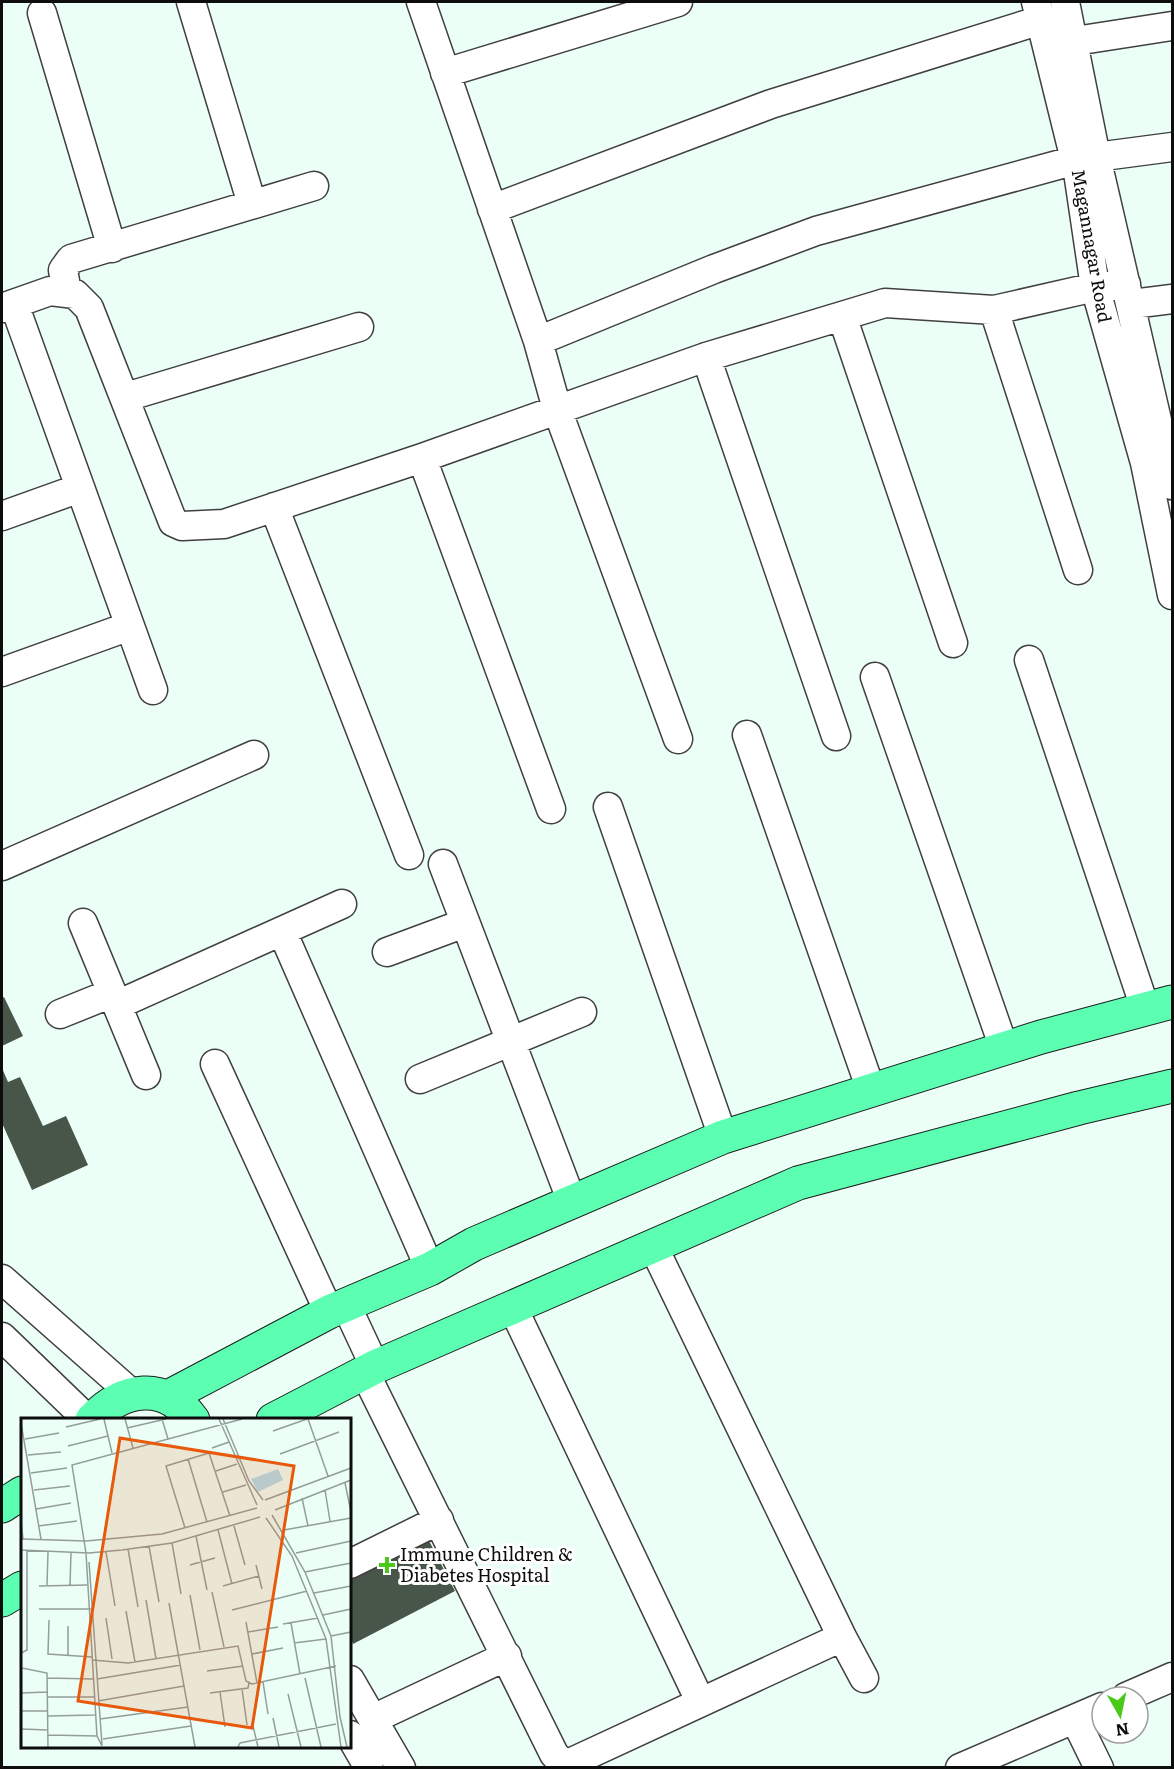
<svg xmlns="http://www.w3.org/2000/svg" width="1174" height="1769" font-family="Literata,serif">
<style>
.building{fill:#48564a}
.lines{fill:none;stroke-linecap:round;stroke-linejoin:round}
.minor-casing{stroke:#404040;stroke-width:31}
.major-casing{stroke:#1e1e1e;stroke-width:35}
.minor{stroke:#fff;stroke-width:28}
.major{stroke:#5cffb1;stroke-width:33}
.poi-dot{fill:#4bc919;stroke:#fff;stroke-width:2}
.labels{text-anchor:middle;stroke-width:6;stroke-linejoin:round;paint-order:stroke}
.street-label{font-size:18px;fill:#0d0d0d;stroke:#fff}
.poi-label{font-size:18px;fill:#0d0d0d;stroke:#fff;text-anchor:start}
.inset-road{fill:none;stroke:#939e99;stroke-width:1.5}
.view{fill:#e8590c;fill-opacity:0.15;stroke:#e8590c;stroke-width:3}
.inset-edge{fill:none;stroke:#0d0d0d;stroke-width:3}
</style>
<rect width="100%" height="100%" fill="#ecfff7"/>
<path class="building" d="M4,997L23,1036L2,1046V998Z
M2,1068L8,1082L20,1077L43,1126L66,1116L88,1165L32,1190L2,1123Z
M425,1533L455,1591L353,1644L350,1636V1573Z"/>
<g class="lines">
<defs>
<path id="minor" d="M191,2L252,204
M421,2L538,341L557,409L678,739
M1036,2L1078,172L1095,287L1145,463L1172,595
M1065,2L1096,157L1172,485
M42,13L112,248
M1075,41L1172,26
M445,73L678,2
M1096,157L1172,147
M492,209L771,104L1041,20
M67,292L63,270L71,259L314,186
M14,304L153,690
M1132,304L1172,299
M2,308L50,291L75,294L89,308L173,522L182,526L224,524L422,458L706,357L885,303L994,310L1095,287L1126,284
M994,310L1078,570
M842,316L953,643
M538,341L714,269L816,231L1076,160
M706,357L836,736
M126,397L359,327
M422,458L551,809
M274,507L409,855
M2,516L80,488
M1029,660L1145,1008
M2,672L130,626
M875,677L1004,1048
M747,735L871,1090
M608,807L723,1137
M443,864L572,1202
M2,866L254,755
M83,923L146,1075
M282,931L430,1269
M387,952L465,923
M117,1005L342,904
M60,1014L112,993
M215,1064L329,1312
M420,1079L582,1012
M2,1279L131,1393
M346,1305L375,1367
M513,1308L700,1701
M2,1337L88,1420
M365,1373L554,1754L562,1763L572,1762L842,1637L653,1246
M350,1564L439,1520
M842,1637L864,1678
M350,1680L401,1768
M1126,1697L1172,1677
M373,1719L507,1656
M1075,1719L1099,1768
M350,1735L369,1768
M960,1768L1102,1707"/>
<path id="major" d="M168,1397L329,1312L430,1269L474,1244L723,1137L1041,1037L1172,1002
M92,1420C122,1388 165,1380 193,1420
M273,1420L375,1367L798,1183L1079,1108L1172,1086
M2,1506L22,1493
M2,1600L22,1588"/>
</defs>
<use href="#minor" class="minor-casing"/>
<use href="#major" class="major-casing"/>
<use href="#minor" class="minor"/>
<use href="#major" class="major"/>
</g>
<path class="poi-dot" d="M384 1556h6v6h6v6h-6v6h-6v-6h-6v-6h6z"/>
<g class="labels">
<g class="street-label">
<text transform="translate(1091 246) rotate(80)" y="6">Magannagar Road</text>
</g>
<g class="poi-label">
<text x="400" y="1561">Immune Children &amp;<tspan x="400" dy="21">Diabetes Hospital</tspan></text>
</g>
</g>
<g transform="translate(21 1418)">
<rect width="330" height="330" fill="#ecfff7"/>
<path d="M257,51L262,62L237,74L230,61Z" fill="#b2dfed"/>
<path class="inset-road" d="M83,1L91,35M104,1L112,30M141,1L147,21M198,1L236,87M202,1L228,63L242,82M287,1L307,58M0,5L20,121M45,9L79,1M106,10L145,1M252,13L286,1M4,21L38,15M47,28L87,18M191,30L208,24M259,36L318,14M7,37L40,34M167,41L186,104M195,53L216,46M10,55L46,50M324,65L330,94M13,72L49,68M304,72L309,103M202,74L225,67M281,80L287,108M244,82L330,50M15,91L50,85M254,92L330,62M251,97L284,154L310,218L319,299L326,329M245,100L271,138L305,221L320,329M0,103L2,121M17,108L56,103M213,108L224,147M164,110L145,48L188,35L209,98M197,112L211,166M263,112L330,100M175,118L186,172M0,121L65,123L141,116L236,90M151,125L160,176M128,128L138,184M107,131L117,189M0,132L68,135L101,132L151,125L239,99M85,134L94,188M275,135L330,123M68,144L81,327M169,147L194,140M235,147L241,171M284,154L330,145M26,167L27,134M49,167L50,134M18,168L66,167M202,168L238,158M191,174L203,229M293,175L330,168M169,177L179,232M125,182L135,241M148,185L174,329M18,191H70M211,192L286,173M105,193L114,244M302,197L330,191M85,200L91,241M28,202L27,236L71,239M225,204L236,265M270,205L279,256M262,206L297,200M47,208V238M227,214L257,209M310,218L330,214M273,225L305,221M0,235L6,232V132M231,236L262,230M71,242L107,245L217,228L225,263L231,266L315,248M1,250L26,255L27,329M186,253L222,248M26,260L72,261M284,260L300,329M76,261L160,247M242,264L247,296M221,271L226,307M199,274L204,309M0,275L26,274M189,275L227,270L228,265M267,276L280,329M26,279H73M77,283L163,268M0,293H26M27,298L74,297M252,300L258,329M79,301L167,289M232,308L237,329M0,311L27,312M27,317L76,318M82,321L170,308M81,328L76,318L65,135L51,47L221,1M217,329L219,325L315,306"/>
<path class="view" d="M99,20L273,48L231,310L57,283Z"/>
<rect width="330" height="330" class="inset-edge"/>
</g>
<rect width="1174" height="1769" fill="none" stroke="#0d0d0d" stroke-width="6"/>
<g transform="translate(1120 1715) rotate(171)"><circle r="28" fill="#ffffff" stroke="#9e9e9e" stroke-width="1.5"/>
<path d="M0-4.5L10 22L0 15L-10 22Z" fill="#4bc919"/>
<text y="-9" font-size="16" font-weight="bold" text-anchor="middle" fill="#0d0d0d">N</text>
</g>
</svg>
